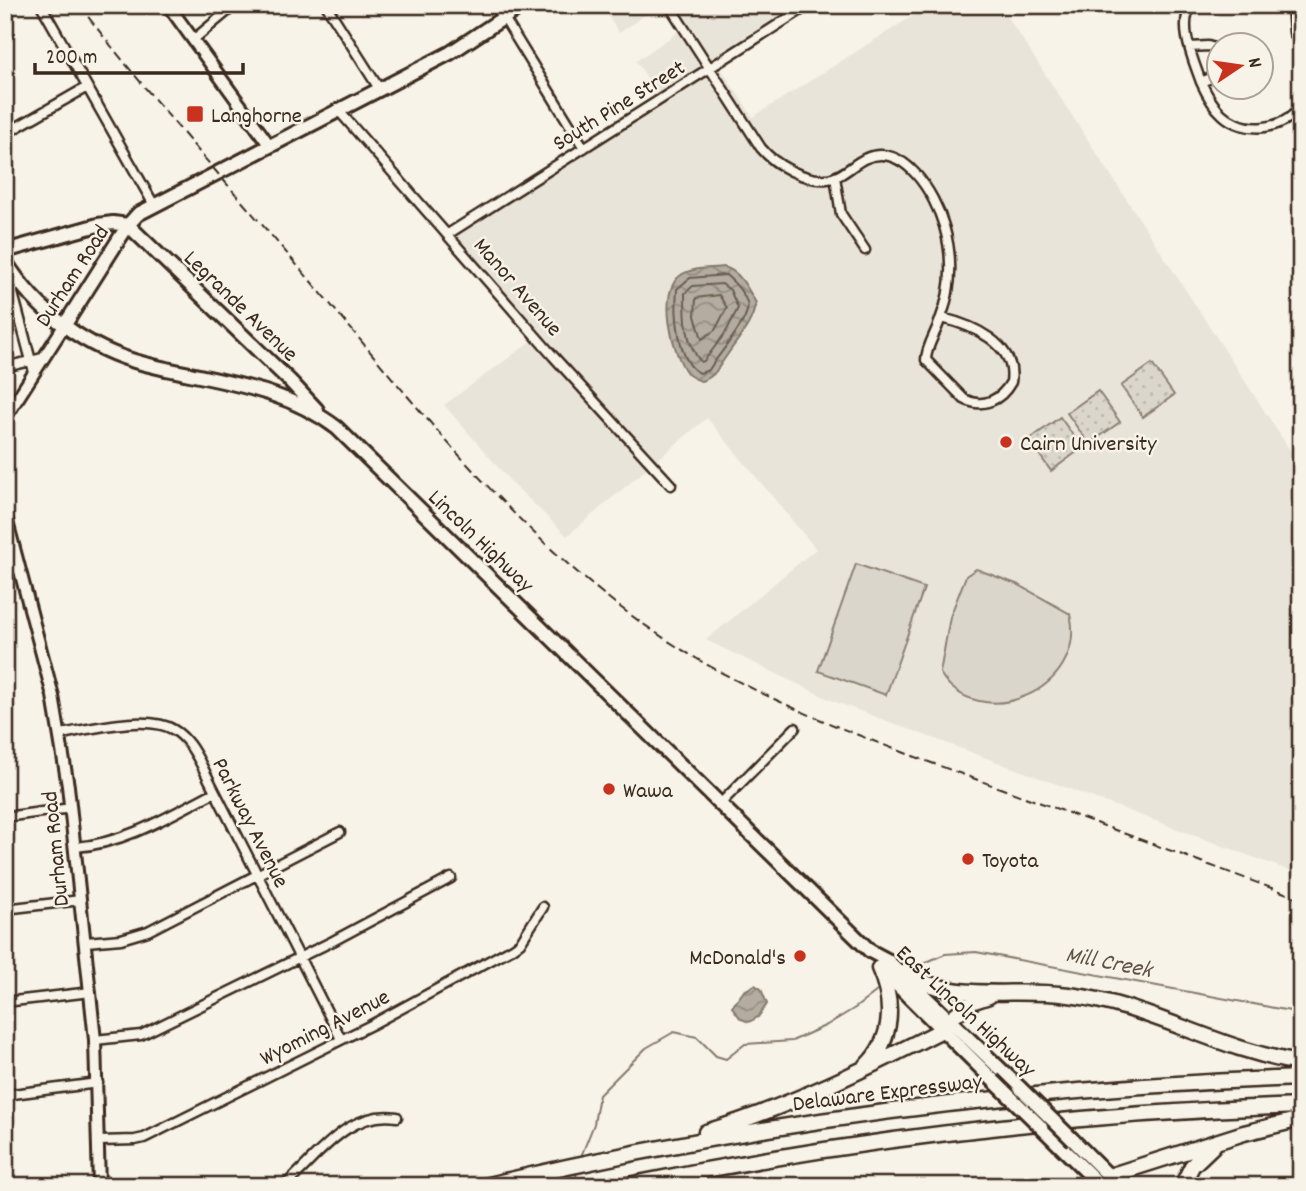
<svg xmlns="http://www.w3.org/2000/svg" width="1306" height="1191" font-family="Dekko,sans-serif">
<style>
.built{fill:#e9e4d9}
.park{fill:url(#park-dots);stroke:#8b8074;stroke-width:2}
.pitch{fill:#dbd6cb;stroke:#8b8074;stroke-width:2}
.water{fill:url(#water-waves);stroke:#84786c;stroke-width:2}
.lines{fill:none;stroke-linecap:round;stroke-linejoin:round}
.shore{stroke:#6b5e52;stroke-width:2}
.stream{stroke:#84786c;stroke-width:2}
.street-casing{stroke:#3b2a1e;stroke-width:13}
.secondary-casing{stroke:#3b2a1e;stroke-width:16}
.primary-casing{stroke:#3b2a1e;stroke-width:18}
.highway-casing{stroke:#3b2a1e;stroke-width:19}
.street{stroke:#f7f3e8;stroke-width:8}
.secondary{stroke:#f7f3e8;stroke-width:10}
.primary{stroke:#f7f3e8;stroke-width:12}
.highway{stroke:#f7f3e8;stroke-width:14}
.rail{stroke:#3b2a1e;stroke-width:2;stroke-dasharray:10 5;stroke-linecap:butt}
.primary-bridge-casing{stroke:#3b2a1e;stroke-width:18;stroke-linecap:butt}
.primary-bridge{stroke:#f7f3e8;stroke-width:12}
.poi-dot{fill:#c8321e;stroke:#f7f3e8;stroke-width:2.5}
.labels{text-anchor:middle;stroke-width:5;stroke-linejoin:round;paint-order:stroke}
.street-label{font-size:23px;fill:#3b2a1e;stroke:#f7f3e8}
.poi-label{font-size:23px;fill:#3b2a1e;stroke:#f7f3e8;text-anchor:start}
.water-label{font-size:24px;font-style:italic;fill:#5f5145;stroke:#f7f3e8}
</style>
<defs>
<pattern id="park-dots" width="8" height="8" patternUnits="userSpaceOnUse" patternTransform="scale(1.75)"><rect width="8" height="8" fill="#dbd6cb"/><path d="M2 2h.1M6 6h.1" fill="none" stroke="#bdb8ae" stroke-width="1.8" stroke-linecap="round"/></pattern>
<pattern id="water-waves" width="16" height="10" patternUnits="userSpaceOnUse" patternTransform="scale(1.75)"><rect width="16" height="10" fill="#b4aca0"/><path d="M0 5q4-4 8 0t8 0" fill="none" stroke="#948c82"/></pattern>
</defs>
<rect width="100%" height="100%" fill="#f7f3e8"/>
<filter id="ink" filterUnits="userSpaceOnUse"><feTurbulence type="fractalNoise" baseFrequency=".0143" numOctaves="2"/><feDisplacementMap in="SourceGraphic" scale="14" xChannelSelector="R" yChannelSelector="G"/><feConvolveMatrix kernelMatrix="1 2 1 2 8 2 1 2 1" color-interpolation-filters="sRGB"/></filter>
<g filter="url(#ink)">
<path class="built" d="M601,5H659L619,33Z
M662,5H802L718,64L753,117L930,5H1000L1301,467V875L833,701L706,640L816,549L707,418L567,536L511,482L444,405L540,335L455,234L664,103L636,61L678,32Z"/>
<path class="park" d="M1152,364L1174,395L1143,417L1121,386Z
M1098,391L1120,422L1089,444L1067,413Z
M1060,417L1082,448L1051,471L1029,440Z"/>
<path class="pitch" d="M856,564L924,588L886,695L818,671Z
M976,569L1019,585L1070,614C1089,690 978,736 940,673L950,617L966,576Z"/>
<path class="water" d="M724,267C740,271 748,289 756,303C751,327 738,338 725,358C717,369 715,377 701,381C696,379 690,377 687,373C672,353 657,291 681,275C692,267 711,269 724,267Z
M755,985L761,989L767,1004L758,1017L749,1022L741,1019L732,1007L744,991Z"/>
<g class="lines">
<path class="shore" d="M726,275C734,282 743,291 747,302C753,318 717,355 709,370L700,373C677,364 675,310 677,289L690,278Z
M722,284L730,290L738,308L726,332L704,361L701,362C685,343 685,316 685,293L693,286Z
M719,295L727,308L715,330L702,339L695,316L696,298Z"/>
<path class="stream" d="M913,968L945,954L976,952L1301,1013
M580,1159L594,1124L599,1095L646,1048L674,1032L697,1037L716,1056L726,1059L745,1044L792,1041L827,1025L855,1008L877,991
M574,1186L577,1172"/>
<defs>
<path id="street" d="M41,5L154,205
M326,5L380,90
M496,5L584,148
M669,5L761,148C775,165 804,181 827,179C841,178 852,165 864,159C904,140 935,195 944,226C953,257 952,290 940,320C936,333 926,347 926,360L964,399C983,409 1001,400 1011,382C1017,343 971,325 942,318
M1191,5C1178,27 1193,59 1201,82
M1292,5L1294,33L1301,48
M5,6L7,5
M193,40L235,5
M1190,47L1208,46L1218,49
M1218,75L1201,82C1206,93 1212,105 1222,114C1244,135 1283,131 1301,106
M339,111L553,356L671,485
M5,134L87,87
M835,177L841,214L865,250
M448,234L809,5
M6,267L34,372
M5,367L43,358
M5,562L20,571
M61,734C90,729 149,714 174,730C187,738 194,751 201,764L341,1039
M720,804L795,728
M5,817L71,808
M76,847C127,843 170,815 215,792
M5,909L81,900
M86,942L121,939L148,931L340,832
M5,1002L91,992
M95,1040L141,1035L333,941L451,878
M5,1095L98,1083
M99,1141L135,1140L144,1138L371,1025L513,948L520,943L543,907
M284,1186C317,1158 348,1109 397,1117"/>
<path id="secondary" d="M168,5L270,146
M5,418L64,326
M5,514L53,696L68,786L95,1040L99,1186"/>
<path id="primary" d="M128,225L290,381L317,410
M5,251L98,225L113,223L128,225
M5,261C37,312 86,349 145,364C211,381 281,385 337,428L870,951L887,960L1020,1088
M64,326L128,225L138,214L450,53L523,5
M881,969L993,1080
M1041,1127L1101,1186
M1073,1140L1119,1186"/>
<path id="highway" d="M900,972C958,1004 1008,987 1069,995C1150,1005 1220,1051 1301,1063
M949,1020L971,1002L989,996
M866,1066C894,1039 894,1001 879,968
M706,1132C791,1106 863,1070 942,1030
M1109,1176L1244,1133L1301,1119
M484,1186C751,1122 1027,1087 1301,1078
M623,1186C847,1140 1073,1113 1301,1106
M1182,1186L1192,1166L1213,1146"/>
</defs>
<use href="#street" class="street-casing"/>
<use href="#secondary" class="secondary-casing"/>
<use href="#primary" class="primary-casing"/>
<use href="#highway" class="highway-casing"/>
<use href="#street" class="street"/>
<use href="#secondary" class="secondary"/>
<use href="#primary" class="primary"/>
<use href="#highway" class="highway"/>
<path class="rail" d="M79,5C155,104 239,197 320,292C435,428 542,568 699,660C787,711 883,745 978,780C1086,819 1193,859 1301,899"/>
<defs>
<path id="primary-bridge" d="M993,1080L1041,1127
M1020,1088L1073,1140"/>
</defs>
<use href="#primary-bridge" class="primary-bridge-casing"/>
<use href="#primary-bridge" class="primary-bridge"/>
</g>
</g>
<g class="poi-dot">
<rect x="186" y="105" width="18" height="18" rx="3.5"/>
<circle cx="1006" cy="442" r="7"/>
<circle cx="609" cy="789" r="7"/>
<circle cx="968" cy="859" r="7"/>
<circle cx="800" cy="956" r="7"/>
</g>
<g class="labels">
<g class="street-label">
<text transform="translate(618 104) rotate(-32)" y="8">South Pine Street</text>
<text transform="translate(71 275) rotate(-57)" y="8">Durham Road</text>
<text transform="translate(519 286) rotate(49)" y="8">Manor Avenue</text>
<text transform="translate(242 305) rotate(44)" y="8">Legrande Avenue</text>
<text transform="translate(482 540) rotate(44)" y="8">Lincoln Highway</text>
<text transform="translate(252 822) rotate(63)" y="8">Parkway Avenue</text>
<text transform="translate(54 849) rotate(-96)" y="8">Durham Road</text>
<text transform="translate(967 1010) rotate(43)" y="8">East Lincoln Highway</text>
<text transform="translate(324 1026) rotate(-27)" y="8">Wyoming Avenue</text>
<text transform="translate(887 1091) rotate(-7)" y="8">Delaware Expressway</text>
</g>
<g class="poi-label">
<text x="211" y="122">Langhorne</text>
<text x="1020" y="450">Cairn University</text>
<text x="623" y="797">Wawa</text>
<text x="982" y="867">Toyota</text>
<text x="786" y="964" text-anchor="end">McDonald's</text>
</g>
<g class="water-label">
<text transform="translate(1109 961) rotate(11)" y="8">Mill Creek</text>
</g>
</g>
<rect width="1306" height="1191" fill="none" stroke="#f7f3e8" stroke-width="28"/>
<rect x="14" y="14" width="1278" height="1163" fill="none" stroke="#3b2a1e" stroke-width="2.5" filter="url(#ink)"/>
<g transform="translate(1240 66) rotate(77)"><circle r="33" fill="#f7f3e8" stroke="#aca397" stroke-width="2"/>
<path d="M0-5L12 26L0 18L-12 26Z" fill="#c8321e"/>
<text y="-10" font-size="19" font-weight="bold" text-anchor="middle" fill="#3b2a1e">N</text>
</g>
<path d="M35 63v10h208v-10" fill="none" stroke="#3b2a1e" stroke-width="3.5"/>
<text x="46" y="63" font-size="21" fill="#3b2a1e" stroke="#f7f3e8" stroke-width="5" paint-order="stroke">200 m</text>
</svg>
